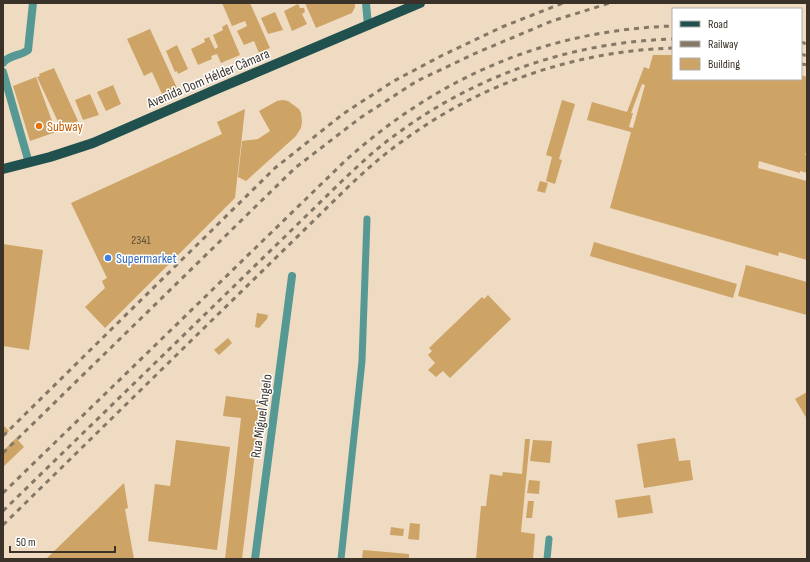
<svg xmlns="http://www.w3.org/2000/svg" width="810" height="562" font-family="'Sofia Sans Condensed',sans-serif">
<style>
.building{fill:#cda466;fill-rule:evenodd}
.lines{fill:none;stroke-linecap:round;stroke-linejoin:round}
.service{stroke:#569994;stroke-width:7}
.minor{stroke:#569994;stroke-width:8}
.primary{stroke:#21514e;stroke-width:10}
.rail{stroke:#857867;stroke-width:3;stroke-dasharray:5 5;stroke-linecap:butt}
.food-dot{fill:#e8710a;stroke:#fff;stroke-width:1.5}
.shop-dot{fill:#3f7fe0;stroke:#fff;stroke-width:1.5}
.labels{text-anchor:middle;stroke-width:3;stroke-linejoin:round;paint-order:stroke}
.number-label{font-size:12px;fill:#5f4e38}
.street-label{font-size:14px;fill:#3a3228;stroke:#fff}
.food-label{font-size:14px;fill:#c56008;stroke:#fff;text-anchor:start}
.shop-label{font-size:14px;fill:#366cbe;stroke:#fff;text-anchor:start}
</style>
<rect width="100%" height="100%" fill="#eedbc1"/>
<path class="building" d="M222,3H250L270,48L259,53L254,41L244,45L237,31L247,26L245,21L232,26Z
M305,3H355V7L352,13L316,28Z
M298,4L300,8H304L305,12L302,14L307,24L292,31L284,11Z
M275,12L283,30L268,34L261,18Z
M227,24L240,55L221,63L217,54L211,56L212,59L198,65L191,49L205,42L204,39L209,37L215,49L218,47L213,35L223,30L222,27Z
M150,29L177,88L162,94L152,72L144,76L127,39Z
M177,45L188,69L178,74L177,71L175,72L166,51Z
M653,55H673V79H801V75L807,77V150L805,155H807V173L800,171V173L759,161L758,168L807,181V260L779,252L778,256L610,208L631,132L587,120L592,102L627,112L644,67L649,69ZM642,84L645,85L633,128L629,127L633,113H631Z
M54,68L78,121L61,128L37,77L40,76L39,74Z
M36,77L56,132L30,141L13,86Z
M113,85L121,104L106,111L97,92Z
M90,94L99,115L83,120L75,100Z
M283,100L288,101L299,109L301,113L302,122L301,128L296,136L246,181L238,177L242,141L258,139L270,131L259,111L277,101Z
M562,100L575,104L559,159L562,160L555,184L546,181L552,157L546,155Z
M245,109L235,198L105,328L85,307L105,288L102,281L107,278L71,203L222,134L217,122Z
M540,181L548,183L545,193L537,191Z
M594,242L737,284L733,298L590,256Z
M3,244L43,250L29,350L3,346Z
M746,265L807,282V315L738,296Z
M488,295L511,319L450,378L443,371L436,377L428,370L435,363L428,355L432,351L429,348L482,297L484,299Z
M257,313L268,315L267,319L259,328L255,327Z
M228,338L232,343L219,355L214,350Z
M807,392V419L795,399Z
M226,396L255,400L259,405L260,411L242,559H225L241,418L223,416Z
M3,425L9,431L3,437Z
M16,438L24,447L3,467V451Z
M675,438L679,461L690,460L693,480L644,488L637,444Z
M525,439H530L521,532L535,534L533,559H476L481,506H486L490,474L502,476L503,472L522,474Z
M176,440L230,447L217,550L148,541L155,484L170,486Z
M533,440L552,441L550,463L530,461Z
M529,480L540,481L539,494L527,493Z
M124,483L128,508L125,509L134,559H46Z
M650,495L653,513L618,518L615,500Z
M528,501H534L532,518H526Z
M410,523L420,524L419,540L408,539Z
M391,527L404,529L403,536L390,535Z
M363,550L409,554V559H362Z"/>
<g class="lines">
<path class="service" d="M341,559L362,361L367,219
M547,559L549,539"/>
<path class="minor" d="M366,3L368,26
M3,63C8,55 21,56 28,50L33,3
M3,72L29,163
M255,559L292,276"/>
<path class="primary" d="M3,169L50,157L93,143L217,89L420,3"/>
<path class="rail" d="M801,42L807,44
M801,54L807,56
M801,64L807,65
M3,436L275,168L343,114L392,82L441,56L502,27L563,3
M3,453L295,168L360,118L417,81L476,53L552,21L610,3
M3,493L345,161C438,77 547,30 673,26
M3,511L342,181C360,164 378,147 398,133C478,74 574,42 673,39
M3,525L348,187C366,170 384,154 404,140C482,83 576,51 673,48"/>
</g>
<circle class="food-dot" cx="39" cy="126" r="4"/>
<circle class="shop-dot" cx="108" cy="258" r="4"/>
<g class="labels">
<g class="number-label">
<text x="141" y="244">2341</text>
</g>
<g class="street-label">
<text transform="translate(208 78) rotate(-23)" y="5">Avenida Dom Hélder Câmara</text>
<text transform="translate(261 416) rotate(-82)" y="5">Rua Miguel Ângelo</text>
</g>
<g class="food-label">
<text x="47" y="131">Subway</text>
</g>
<g class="shop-label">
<text x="116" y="263">Supermarket</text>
</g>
</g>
<rect width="810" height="562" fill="none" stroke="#3a3228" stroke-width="8"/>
<rect x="672" y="8" width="130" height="72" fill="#ffffff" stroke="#b0ada9"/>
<rect x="680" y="21" width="20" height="6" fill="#21514e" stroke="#b0ada9"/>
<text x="708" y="28" font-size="12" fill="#3a3228">Road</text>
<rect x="680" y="41" width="20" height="6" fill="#857867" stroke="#b0ada9"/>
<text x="708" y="48" font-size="12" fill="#3a3228">Railway</text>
<rect x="680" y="58" width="20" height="12" fill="#cda466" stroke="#b0ada9"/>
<text x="708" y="68" font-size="12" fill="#3a3228">Building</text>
<path d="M10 546v6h105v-6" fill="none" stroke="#3a3228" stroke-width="2"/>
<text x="16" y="546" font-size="12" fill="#3a3228" stroke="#ffffff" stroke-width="3" paint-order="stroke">50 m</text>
</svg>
